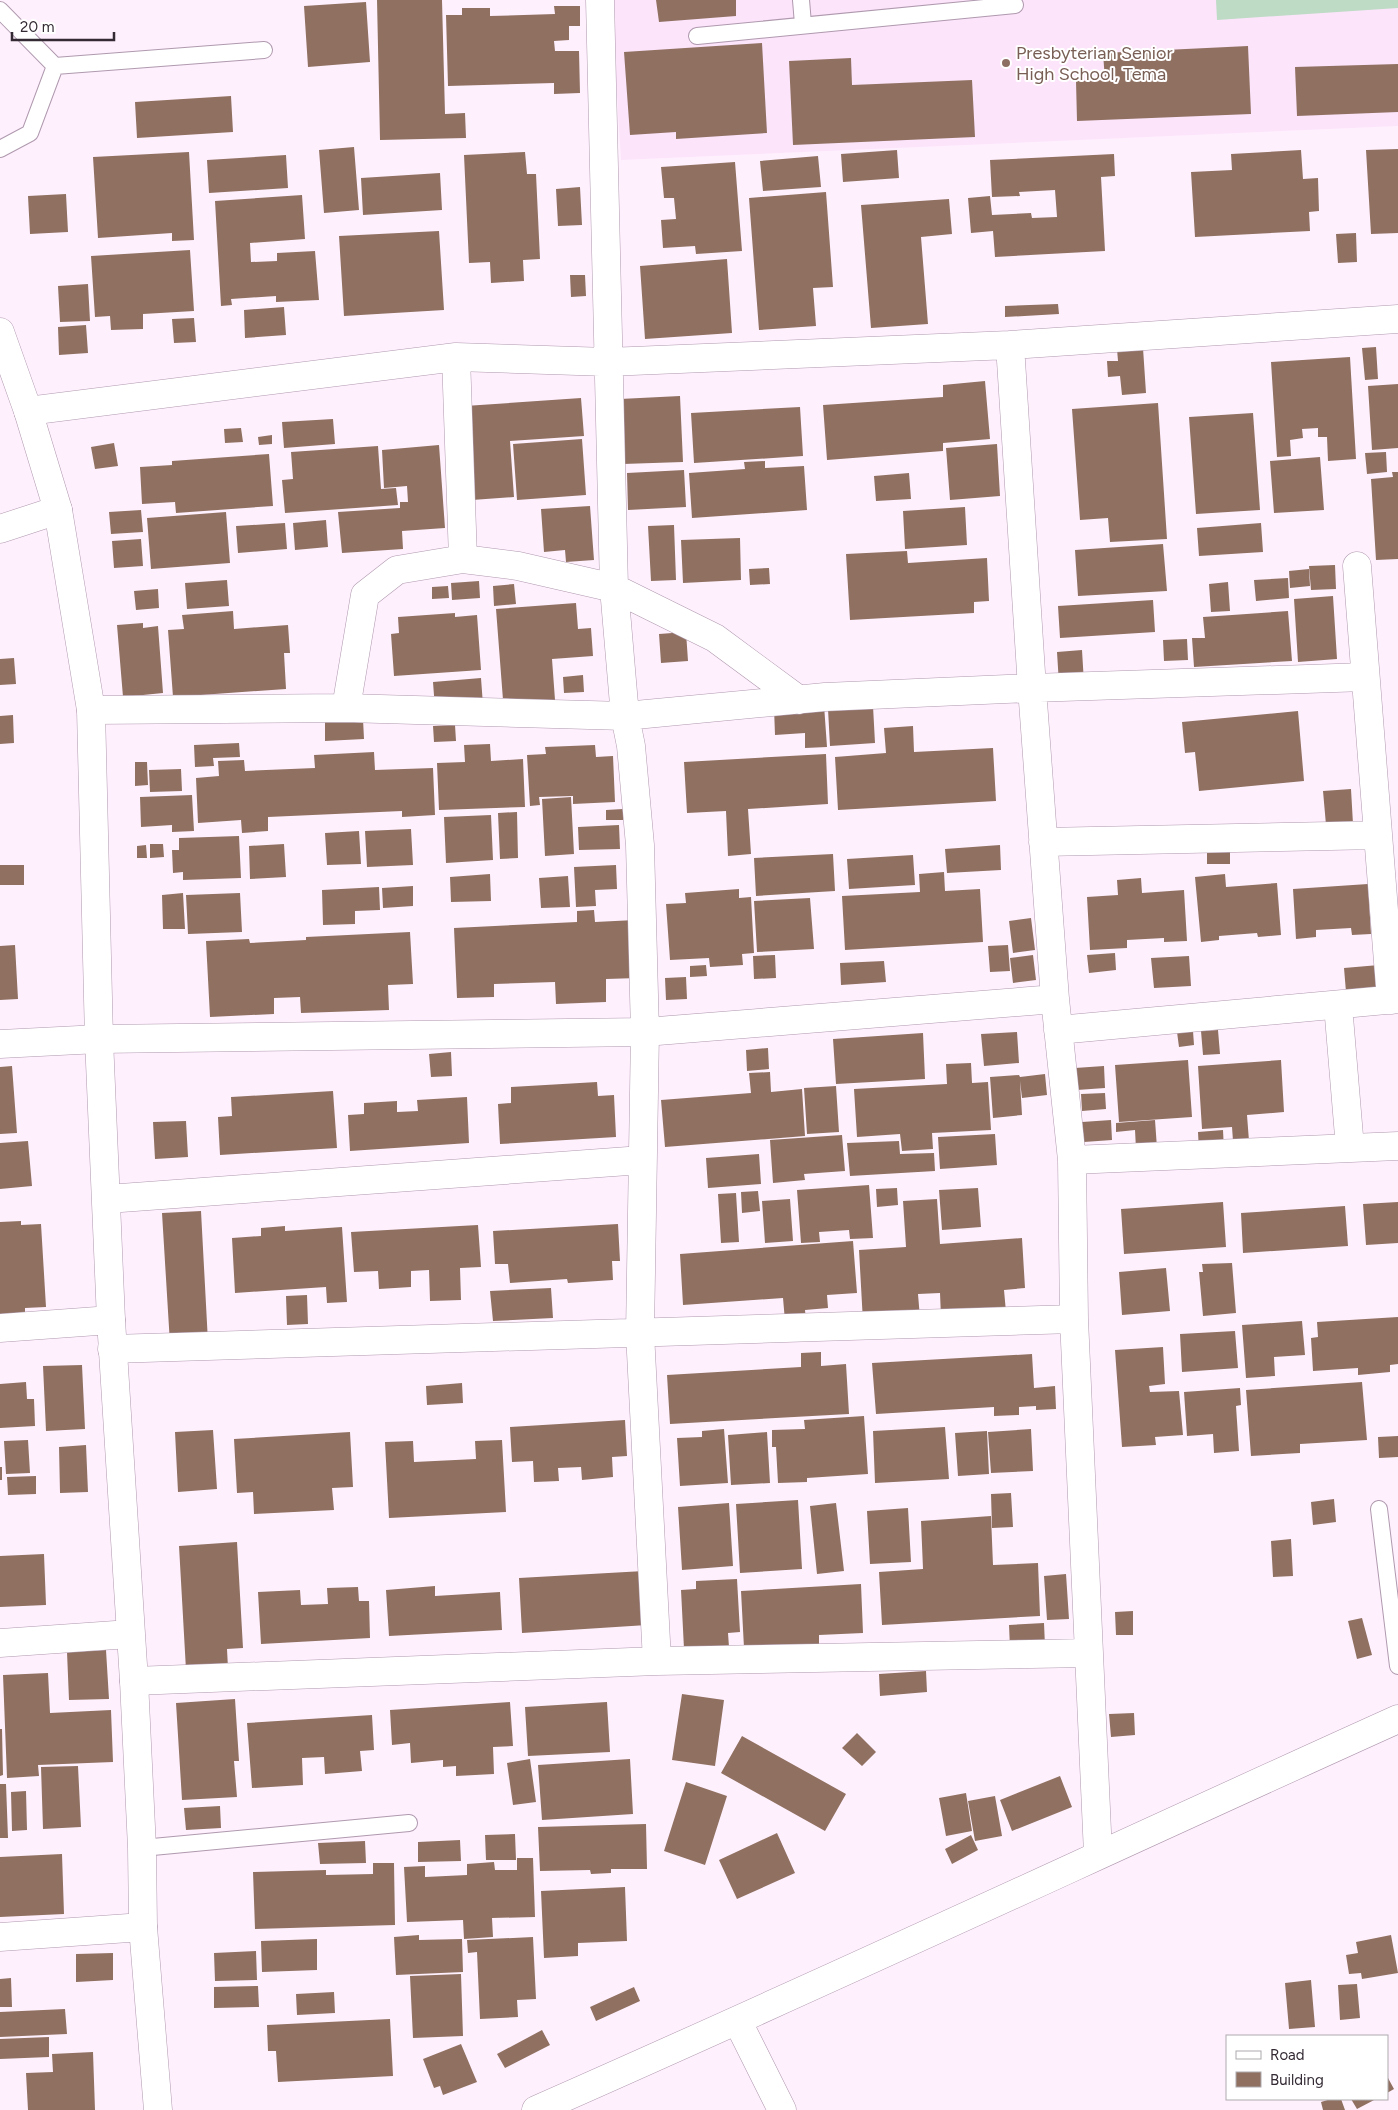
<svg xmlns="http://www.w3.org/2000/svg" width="1398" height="2110" font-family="Figtree,sans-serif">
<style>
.built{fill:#fce4fb}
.green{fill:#bedbc5}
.building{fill:#907161}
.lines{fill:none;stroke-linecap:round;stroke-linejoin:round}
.lane-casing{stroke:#af99ae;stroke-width:18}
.street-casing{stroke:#af99ae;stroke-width:29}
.secondary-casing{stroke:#af99ae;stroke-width:29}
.lane{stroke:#fff;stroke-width:16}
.street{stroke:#fff;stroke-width:28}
.secondary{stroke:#fff;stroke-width:28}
.education-dot{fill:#8d6e63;stroke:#fff;stroke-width:2}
.labels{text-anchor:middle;stroke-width:4;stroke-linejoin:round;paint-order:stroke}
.education-label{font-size:18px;fill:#785e54;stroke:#fff;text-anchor:start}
</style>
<rect width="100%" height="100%" fill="#fff0fe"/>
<path class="built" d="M611,0H1398V126L621,160Z"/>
<path class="green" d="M1216,0H1398V8L1217,20Z"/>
<path class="building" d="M377,0H442L445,114L465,113L466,138L380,140Z
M656,0H736V16L659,22Z
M366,2L370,62L308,67L304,6Z
M554,6H580V26H569V40L554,41L555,51H579L580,93L554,94V83L448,86L446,15H462V8H490V16L555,14Z
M762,43L767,133L676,139V132L630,135L624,52Z
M1248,46L1251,114L1077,121L1076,81L1105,80L1103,53Z
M851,58L852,85L972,80L975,137L793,145L789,61Z
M1398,64V112L1297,116L1295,67Z
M231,96L233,132L137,138L135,102Z
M354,147L359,210L324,213L319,150Z
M1398,149V233L1371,234L1366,150Z
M897,150L899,178L843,182L841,154Z
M1301,150L1303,179L1318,178L1319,211L1309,212L1310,231L1195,237L1191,172L1232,170L1231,154Z
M189,152L194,240L172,241V233L98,238L93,157Z
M525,152L527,174H536L540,259L523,260L524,281L491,283L490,262L469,263L464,155Z
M1114,154L1115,176L1101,177L1105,251L995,257L993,231L971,233L968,198L990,196L992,215L1031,213L1032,218L1057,217L1055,190L1019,192L1020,196L992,197L990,160Z
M286,155L288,188L209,193L207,160Z
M818,156L821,187L763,191L760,161Z
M735,162L742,251L696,254L695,246L663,248L661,220L676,219L674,198H664L661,167Z
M440,173L442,210L363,215L361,178Z
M580,187L582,225L558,226L556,189Z
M826,192L833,287L813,288L816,326L759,330L749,198Z
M66,194L68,232L30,234L28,196Z
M302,195L305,239L250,243L251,262L277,261V253L315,251L319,300L276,302V296L231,299L232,305L221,306L215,201Z
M949,199L952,234L921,237L928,324L871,328L861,205Z
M439,231L444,310L344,316L339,236Z
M1356,233L1357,262L1338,263L1336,234Z
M190,250L194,311L143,314V329L111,330L110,316L95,317L91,256Z
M727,259L732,333L645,339L640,266Z
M570,275H585L586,296L571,297Z
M88,284L90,321L60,322L58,286Z
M1058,304L1059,314L1005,317V306Z
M284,307L286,335L245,338L244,310Z
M194,318L196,342L174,343L172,319Z
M86,325L88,353L59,355L58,327Z
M1376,347L1378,379L1365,380L1362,348Z
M1143,348L1146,393L1122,395L1120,376L1108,377L1107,361H1118L1117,349Z
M1350,357L1356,459L1328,461L1327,437H1318V428L1302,429L1303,438L1290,440L1291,456L1277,457L1271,362Z
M985,381L990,439L943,443V451L827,460L823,405L943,397V385Z
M1398,384V448L1372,450L1368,386Z
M680,396L683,462L623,464L620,399Z
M581,398L584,436L510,441L514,497L472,500L465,406Z
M1158,403L1167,539L1110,542L1108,518L1080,520L1072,409Z
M800,407L803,456L694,463L691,413Z
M1253,413L1260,510L1196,514L1189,417Z
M333,419L335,444L284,448L282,422Z
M241,428L243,442L225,443L224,429Z
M272,435V444L259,445L258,437Z
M582,439L586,495L517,500L513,444Z
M114,443L118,466L95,469L91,447Z
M997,444L1000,496L950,500L946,448Z
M439,445L445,528L402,531L403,549L342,553L338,512L400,508V502H408L407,486L384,488L382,450Z
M378,446L381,489L396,488L398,505L285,513L282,480L293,479L291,452Z
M1386,452L1387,472L1367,474L1365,453Z
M269,454L273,506L176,513L175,502L142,504L140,467L172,465V461Z
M1320,457L1324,510L1274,513L1270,461Z
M765,461V468L804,466L807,510L692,518L689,473L745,469L744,462Z
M684,470L686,507L628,510L627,473Z
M1392,472H1398V559L1376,560L1371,479L1393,477Z
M909,473L911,499L876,501L874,476Z
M590,506L594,560L566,562L565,550L544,552L541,509Z
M965,507L967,545L905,549L903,511Z
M141,510L143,532L111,534L109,512Z
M226,512L230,563L151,569L147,518Z
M326,520L328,547L295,550L293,523Z
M285,523L287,549L238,553L236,526Z
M1261,523L1263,552L1199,556L1197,528Z
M674,525L676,580L651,581L648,526Z
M740,538L741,580L683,583L681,540Z
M141,539L143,566L114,568L112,541Z
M1163,544L1167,591L1078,596L1075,550Z
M907,551L908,563L987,558L989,601L974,602V613L850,620L846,554Z
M1335,565L1336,589L1311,590L1309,566Z
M769,568L770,584L750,585L749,569Z
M1309,569L1310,586L1290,588L1289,571Z
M1288,578L1289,598L1256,601L1254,580Z
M227,580L229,606L187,609L185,583Z
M479,581L480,598L452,600L451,583Z
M1228,582L1230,611L1211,612L1209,584Z
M514,584L516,604L494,606L493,586Z
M448,586L449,598L432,599V587Z
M158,589L159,608L136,610L134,591Z
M1333,596L1337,659L1298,662L1294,599Z
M1153,600L1155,632L1060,638L1058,606Z
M576,603L578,629L591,628L593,656L552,659L555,700L525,702V699L503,700L496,609Z
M233,611L234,629L288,625L290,653H284L286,689L173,697L168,630L184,629L182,615Z
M1288,611L1292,661L1194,667L1192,638H1205L1203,617Z
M455,613V617L477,615L481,670L394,676L391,634L399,633L398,617Z
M143,623V628L158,626L163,693L123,697L117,625Z
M686,632L688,661L661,663L659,634Z
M1187,639L1188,660L1164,661L1163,640Z
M1082,650L1084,683L1059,684L1057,652Z
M14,658L16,684L0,685V659Z
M583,675L584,692L564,693L563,677Z
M481,678L483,705L435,709L433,682Z
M824,705L827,747L805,748V733L775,735L774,708Z
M873,706L875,743L830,746L828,709Z
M1298,711L1304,781L1199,791L1195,752L1185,753L1182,722Z
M13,715L14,743L0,744V716Z
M363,719L364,739L325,741V721Z
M455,725L456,741L434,742L433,726Z
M913,726L914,752L993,748L996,801L838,810L835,757L886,753L884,728Z
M239,743L240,757L213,758L214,766L195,767L194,745Z
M490,744L491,761L523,759L525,807L439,810L437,763L465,762L464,745Z
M595,745L596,757L613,756L615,802L573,804V796L539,797L540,805L530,806L527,755L546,754L545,747Z
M374,752L375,770L433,768L435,815L402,817V811L268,817V831L242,833L241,820L198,823L196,778L219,776L218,761L244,760L245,771L315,768L314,755Z
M826,754L828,804L748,809L751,854L728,856L726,811L687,813L684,762Z
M135,762H147L148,785L135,786Z
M181,769L182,791L150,792L149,770Z
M1351,789L1353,824L1326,825L1323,791Z
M192,795L194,831L172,832V825L141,827L140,797Z
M571,797L574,854L545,856L542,799Z
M623,809V820H606V810Z
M517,812L518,858L500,859L498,813Z
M491,815L493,860L446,863L444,817Z
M619,825L620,849L579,850L578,827Z
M411,829L413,865L367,867L365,831Z
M359,831L361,864L327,865L325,833Z
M239,836L241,878L183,880V872L173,873L172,850H179V838Z
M150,844H163L164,857L150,858Z
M284,844L286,877L250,879L249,846Z
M146,845L147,858H137V846Z
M1000,845L1001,870L947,873L945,849Z
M1207,852H1230V864H1207Z
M833,854L835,891L756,896L754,858Z
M913,855L915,885L849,889L847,859Z
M0,865H24V885H0Z
M616,865L617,889L595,890L596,906L576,907L574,867Z
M944,872L945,891L980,889L983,942L845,950L842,896L920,892L919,874Z
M490,874L491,901L451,902L450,877Z
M1225,874L1226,887L1277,883L1281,935L1258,937L1257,933L1219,936V940L1201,942L1195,877Z
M568,876L570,907L541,908L539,878Z
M1141,878L1142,893L1184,890L1187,941L1164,942V938L1127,940V948L1090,950L1087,897L1118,895L1117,880Z
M1368,884L1371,934L1352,935L1351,928L1316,930V937L1296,939L1293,889Z
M413,886V906L383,908L382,888Z
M379,887L380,910L355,911V924L323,925L322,890Z
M739,889V898L751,897L754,953L742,954L743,965L710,967L709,958L670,960L666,904L686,903L685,893Z
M183,893L185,929H163L162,895Z
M240,893L242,932L188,934L186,895Z
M810,898L814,949L757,952L754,901Z
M594,910L595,922L635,920L638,978L606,979V1002L556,1004L555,982L494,984V997L457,998L454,928L577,922V911Z
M1031,918L1035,950L1013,953L1009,921Z
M410,932L413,984L388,985L389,1010L301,1013L300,997L274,998V1014L210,1017L206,941L249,939L250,943L306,940V937Z
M15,945L18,999L0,1000V946Z
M1008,945L1010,971L990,972L988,946Z
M1115,953L1116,970L1089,973L1087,955Z
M775,955L776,978L754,979L753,956Z
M1033,955L1036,980L1013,983L1010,958Z
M1189,956L1191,986L1154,988L1151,958Z
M884,961L886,982L841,985L840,963Z
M706,965L707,976L690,977V966Z
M1379,965L1381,990L1346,992L1344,968Z
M686,977L687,999L666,1000L665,978Z
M1218,1030L1220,1054L1203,1055L1201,1031Z
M1193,1031L1194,1045L1179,1047L1177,1032Z
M1017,1032L1019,1063L984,1066L981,1034Z
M923,1033L925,1079L836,1084L833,1039Z
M768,1048L769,1069L747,1071L746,1050Z
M451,1052L452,1076L431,1077L429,1054Z
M1188,1060L1192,1117L1119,1122L1115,1065Z
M1281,1060L1284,1112L1247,1115L1249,1141H1233L1232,1127L1202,1129L1198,1066Z
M971,1063L972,1083L988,1082L991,1130L932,1133L933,1149L902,1151L900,1134L857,1137L854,1089L947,1084L946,1064Z
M12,1066L17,1133L0,1134V1067Z
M1104,1066L1105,1088L1077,1090L1075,1068Z
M770,1072L771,1092L802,1089L805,1136L665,1147L661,1100L751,1093L749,1073Z
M1045,1074L1047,1095L1022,1098L1020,1081L1022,1115L993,1118L990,1077L1019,1075L1020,1077Z
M597,1082L598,1096L614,1095L616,1137L500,1144L498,1104L511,1103V1087Z
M836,1086L839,1132L807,1134L804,1088Z
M333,1091L337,1148L220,1155L218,1117L232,1116L231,1097Z
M1105,1093L1106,1109L1082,1111L1081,1094Z
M467,1097L469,1143L350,1151L348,1115L364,1114V1103L397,1101V1112L418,1111L417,1100Z
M1111,1120L1112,1140L1084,1142L1082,1122Z
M1155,1120L1157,1148L1136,1149L1135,1130L1116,1132V1123Z
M186,1121L188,1157L155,1159L153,1122Z
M1223,1130L1224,1150L1199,1152L1198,1132Z
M995,1134L997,1165L940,1169L938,1137Z
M842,1135L845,1171L804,1174L805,1180L773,1183L770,1140Z
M28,1141L32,1186L0,1189V1143Z
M899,1141L900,1154L934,1153L935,1171L850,1176L847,1143Z
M759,1154L761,1184L708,1188L706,1158Z
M869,1185L873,1238L850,1239L849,1230L819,1232L820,1242L801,1243L797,1190Z
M897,1188L898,1205L877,1207L876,1189Z
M978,1188L981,1227L942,1230L939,1190Z
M758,1191L760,1211L742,1213L741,1192Z
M736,1193L739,1242L721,1243L718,1194Z
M790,1199L793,1241L765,1243L762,1201Z
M937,1199L940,1244L1022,1238L1025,1288L1004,1290L1006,1312L941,1317L940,1293L918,1294L920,1318L863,1322L859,1250L906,1247L903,1201Z
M1223,1202L1226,1247L1124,1254L1121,1209Z
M1398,1202V1243L1366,1245L1363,1204Z
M1345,1206L1348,1246L1243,1253L1241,1213Z
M201,1211L208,1342L170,1344L162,1213Z
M21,1221V1225L41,1224L46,1307L25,1308V1314L0,1316V1222Z
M618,1224L620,1261H612L613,1280L568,1283L567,1279L510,1283L508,1264H495L493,1231Z
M478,1225L481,1267L460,1268L461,1300L430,1301L429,1270L411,1271V1287L379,1289L378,1271L354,1272L351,1232Z
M285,1226V1231L342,1227L347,1302L327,1303L326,1287L235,1293L232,1238L261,1236V1228Z
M853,1241L857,1293L827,1295L828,1308L805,1310L806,1320L785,1321L783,1298L683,1305L680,1254Z
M1232,1263L1236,1313L1203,1316L1199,1272H1203L1202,1264Z
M1166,1268L1170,1311L1122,1315L1119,1272Z
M551,1288L553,1318L493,1321L490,1291Z
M307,1295L308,1324L287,1325L286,1296Z
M1398,1317V1364L1390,1365V1372L1358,1375V1368L1313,1371L1311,1338L1318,1337L1317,1322Z
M1302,1321L1305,1355L1274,1357L1275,1376L1246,1378L1242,1325Z
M1235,1331L1238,1368L1182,1372L1180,1334Z
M1163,1347L1165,1384L1149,1386L1150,1392L1179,1391L1183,1435L1155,1437L1156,1445L1122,1447L1115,1350Z
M821,1352V1366L846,1364L849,1414L670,1424L667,1375L801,1367V1353Z
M1032,1354L1034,1388L1055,1386L1056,1409L1036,1410V1406L1019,1407V1415L994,1416V1407L876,1414L872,1363Z
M82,1365L85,1429L46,1431L43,1366Z
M26,1382L27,1399H34L35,1426L0,1428V1384Z
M1362,1382L1367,1440L1300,1444V1453L1251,1456L1246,1390Z
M462,1383L463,1403L427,1405L426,1386Z
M1240,1388L1241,1405L1236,1406L1239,1451L1214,1453L1213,1434L1187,1436L1184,1392Z
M864,1416L868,1474L807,1478V1482L778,1483L776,1447H772V1430L805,1429L804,1420Z
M625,1420L627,1456L612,1457L613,1477L582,1480L581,1467L558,1468L559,1481L534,1482L533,1461L512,1462L510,1427Z
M945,1427L949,1479L875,1483L873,1431Z
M724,1429L728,1483L680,1486L677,1438L702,1437V1431Z
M1031,1429L1033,1471L991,1473L988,1432Z
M213,1430L217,1489L178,1492L175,1432Z
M987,1431L989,1474L958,1476L955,1433Z
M350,1432L353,1487L332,1488L334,1510L254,1514L253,1492L237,1493L234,1439Z
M767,1432L770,1483L731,1485L728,1435Z
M1398,1436V1457L1379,1458L1378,1437Z
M28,1440L30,1473L6,1474L4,1441Z
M502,1440L506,1512L389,1518L385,1442L413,1441L414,1462L476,1459L475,1441Z
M86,1445L88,1492L60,1493L59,1447Z
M0,1467H2V1480H0Z
M36,1476V1494L8,1495L7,1477Z
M1011,1493L1013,1527L992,1528L991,1494Z
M1334,1499L1336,1522L1313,1525L1311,1502Z
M798,1500L802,1569L740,1573L736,1504Z
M729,1503L733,1566L682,1570L678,1507Z
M836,1503L844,1571L817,1574L810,1506Z
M908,1508L911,1562L870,1564L867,1511Z
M991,1516L993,1565L1038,1563L1040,1616L882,1625L879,1572L923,1569L921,1521Z
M1291,1539L1293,1576L1273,1577L1271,1541Z
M237,1542L243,1648L227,1649L228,1668L186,1670L179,1546Z
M44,1554L46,1605L0,1607V1556Z
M644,1571L647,1625L522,1633L519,1578Z
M1066,1574L1069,1619L1047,1620L1044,1576Z
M737,1579L740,1632L728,1633L729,1647L684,1649L681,1590L696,1589V1581Z
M861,1584L863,1633L819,1635V1644L744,1648L741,1591Z
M435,1586V1596L500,1592L502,1630L389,1636L386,1590Z
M358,1587L359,1601H369L370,1638L261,1644L258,1592L300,1590L301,1605L328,1604L327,1588Z
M1133,1611V1635H1116L1115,1612Z
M1362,1618L1372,1655L1357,1659L1348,1621Z
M1044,1623L1045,1646L1010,1648L1009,1625Z
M106,1650L109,1699L69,1700L67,1652Z
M926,1671L927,1692L880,1696L879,1674Z
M48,1673L50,1713L111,1710L113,1762L38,1765L39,1776L7,1778L3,1675Z
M682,1694L724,1700L715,1766L672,1760Z
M235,1699L239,1761H234L237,1797L182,1800L176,1703Z
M510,1702L513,1746L493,1747L494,1774L456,1776V1766L443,1767V1760L411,1763L410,1743L392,1745L390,1710Z
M607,1702L610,1752L528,1756L525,1707Z
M1134,1713L1135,1735L1111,1737L1109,1714Z
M372,1715L374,1750L360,1751L362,1771L325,1774L324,1757L302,1758L303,1785L252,1788L247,1723Z
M0,1729H2L3,1775L0,1776Z
M857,1733L876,1752L862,1766L842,1748Z
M742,1736L846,1794L825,1831L721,1773Z
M530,1759L536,1802L513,1805L507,1763Z
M630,1759L633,1814L542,1820L538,1765Z
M78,1766L81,1827L43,1829L41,1767Z
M1060,1776L1072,1807L1012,1831L1000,1800Z
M686,1782L727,1796L705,1865L664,1851Z
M0,1784H6L8,1838H0Z
M26,1791L27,1830L12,1831L11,1792Z
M966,1793L972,1831L946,1836L939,1798Z
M995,1796L1002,1836L975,1841L968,1801Z
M220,1806L221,1828L186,1830L184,1808Z
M646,1824L647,1869H611V1873L591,1874L590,1870L540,1871L538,1827Z
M777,1833L795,1873L737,1899L719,1860Z
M515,1834L516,1860H486L485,1835Z
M971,1835L978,1850L952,1864L945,1849Z
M460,1840L461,1861L418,1862V1842Z
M365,1841L366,1863L320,1864L318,1843Z
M62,1854L64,1914L0,1917V1857Z
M517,1858H533L535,1917L492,1918L493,1937L464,1939L463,1920L407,1922L404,1867L425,1866V1877L467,1875V1864L494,1862L495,1870H517Z
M373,1863H394L395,1925L255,1929L253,1872L326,1870V1875L373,1874Z
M625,1887L627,1941L578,1943V1956L544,1958L541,1891Z
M419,1935V1940L462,1939L463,1972L396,1975L394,1937Z
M1391,1935L1398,1973L1362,1979L1361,1973L1349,1974L1346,1955L1358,1953L1356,1942Z
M533,1937L536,1999L517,2000L518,2017L480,2019L477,1952L468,1953L467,1940Z
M317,1939V1970L262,1972L261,1941Z
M256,1951L257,1980L215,1981L214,1953Z
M113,1953V1980L76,1982V1954Z
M461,1974L463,2036L413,2038L410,1976Z
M11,1978L12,2007H0V1979Z
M1311,1980L1315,2027L1289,2029L1285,1983Z
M1357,1984L1360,2018L1340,2020L1338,1985Z
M258,1986L259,2007L214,2008V1987Z
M634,1987L640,2001L596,2021L590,2007Z
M334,1992L335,2013L297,2015L296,1994Z
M65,2009L67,2034L0,2037V2012Z
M390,2019L393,2076L278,2082L276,2051H268L267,2025Z
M542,2030L550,2045L505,2068L497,2054Z
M49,2037V2057L0,2059V2039Z
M461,2044L477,2082L443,2095L440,2086L434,2088L423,2059Z
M93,2052L95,2110H28L26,2073L53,2072L52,2054Z
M1388,2078L1394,2089L1387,2093V2079Z
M1331,2099H1341L1345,2110H1323L1321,2102Z
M1351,2099H1376L1357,2109Z"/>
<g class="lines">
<defs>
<path id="lane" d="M801,0L803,24
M0,10L55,66L264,50
M697,36L1015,5
M0,149L30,133L55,66
M1379,1509L1398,1666
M142,1848L409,1823"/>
<path id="street" d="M600,0L614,588L625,716L631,746L640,845L645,1032L640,1333L657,1661
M456,357L463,559
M28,411L456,357L608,362L1010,345
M0,529L58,510
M1357,566L1391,1000
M346,708L625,716L825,697L1032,688L1365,677
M91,710L346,708L365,595L397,570L463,559L518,566L614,588L715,638L799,700
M1043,842L1378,835
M1338,1005L1350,1148
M1058,1030L1398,999
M0,1044L99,1039L645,1032L1055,999
M1072,1160L1398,1146
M107,1199L642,1160
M0,1328L111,1320
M112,1349L1074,1319
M0,1643L130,1634
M134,1681L657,1661L1089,1653
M1098,1854L1074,1319L1072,1160L1055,999L1032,688L1010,345L1398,319
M0,1937L143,1927
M738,2022L782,2110"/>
<path id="secondary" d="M0,332L28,411L58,510L91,710L99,1039L111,1320L134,1681L142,1848L143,1927L158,2110
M536,2110C825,1983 1110,1849 1398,1719"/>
</defs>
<use href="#lane" class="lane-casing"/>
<use href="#street" class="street-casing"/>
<use href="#secondary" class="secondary-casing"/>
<use href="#lane" class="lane"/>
<use href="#street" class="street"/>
<use href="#secondary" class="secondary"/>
</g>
<circle class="education-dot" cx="1006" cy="63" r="5"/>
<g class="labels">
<g class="education-label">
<text x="1016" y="59">Presbyterian Senior<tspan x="1016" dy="21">High School, Tema</tspan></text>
</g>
</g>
<rect x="1226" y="2035" width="162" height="65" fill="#ffffff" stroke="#adaaad"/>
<rect x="1236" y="2051" width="25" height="8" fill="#ffffff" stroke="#adaaad"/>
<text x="1270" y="2060" font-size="15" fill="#332a33">Road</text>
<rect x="1236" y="2072" width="25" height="15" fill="#907161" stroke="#adaaad"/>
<text x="1270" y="2085" font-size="15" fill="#332a33">Building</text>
<path d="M12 32v8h102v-8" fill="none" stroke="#332a33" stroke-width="2.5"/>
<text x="20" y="32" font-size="15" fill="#332a33" stroke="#ffffff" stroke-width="4" paint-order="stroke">20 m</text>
</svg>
